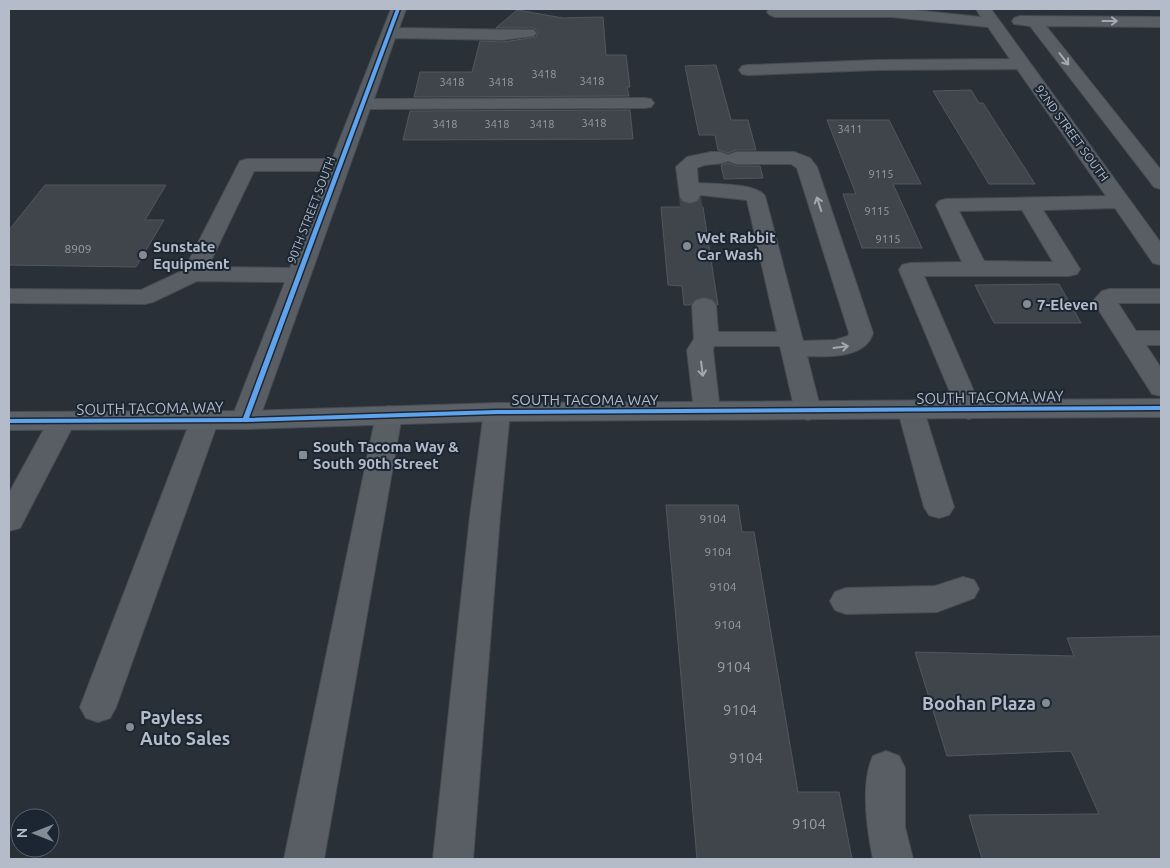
<svg xmlns="http://www.w3.org/2000/svg" width="1170" height="868" font-family="Ubuntu,sans-serif">
<style>
.building{fill:#40454c;stroke:#51575f}
.lines{fill:none;stroke-linecap:round;stroke-linejoin:round}
.minor-tunnel{stroke:#3e454d;stroke-width:22;stroke-dasharray:22 11;stroke-linecap:butt}
.minor-casing{stroke:#474c52;stroke-width:2}
.major-casing{stroke:#474c54;stroke-width:2}
.minor{fill:#595e65;fill-rule:evenodd}
.major{fill:#5b6167;fill-rule:evenodd}
.cycleway-casing{stroke:#1c2632;stroke-width:3}
.cycleway{fill:#60a3ed;fill-rule:evenodd}
.oneway{stroke:#a1a9b4}
.poi-dot{fill:#838b95;stroke:#1c2632;stroke-width:2}
.labels{text-anchor:middle;dominant-baseline:central;stroke-width:4;stroke-linejoin:round;paint-order:stroke}
.far-number-label{font-size:11px;fill:#969ea9}
.far-street-label{font-size:12px;fill:#b3bcc8;stroke:#1c2632}
.number-label{font-size:12px;fill:#969ea9}
.poi-label{font-size:15px;font-weight:bold;fill:#b3bcc8;stroke:#1c2632;text-anchor:start}
.street-label{font-size:15px;fill:#b3bcc8;stroke:#1c2632}
.near-number-label{font-size:15px;fill:#969ea9}
.near-poi-label{font-size:18px;font-weight:bold;fill:#b3bcc8;stroke:#1c2632;text-anchor:end}
</style>
<rect width="100%" height="100%" fill="#293037"/>
<path class="building" d="M 517,10 L 563,18 L 603,17 L 606,55 L 626,55 L 630,87 L 627,87 L 629,96 L 414,97 L 420,72 L 472,72 L 480,41 L 503,42 L 536,37 L 538,32 L 534,28 L 496,28 Z
M 716,65 L 731,120 L 748,120 L 756,150 L 736,150 L 728,153 L 718,150 L 715,135 L 699,135 L 685,66 Z
M 971,90 L 979,103 L 983,103 L 1035,184 L 989,184 L 933,91 Z
M 630,110 L 633,139 L 403,140 L 410,111 Z
M 827,120 L 889,120 L 921,184 L 893,184 L 922,248 L 862,248 L 843,194 L 856,194 Z
M 728,163 L 736,166 L 760,166 L 763,178 L 724,179 L 721,165 Z
M 45,185 L 166,185 L 145,220 L 164,220 L 136,267 L 9,265 L 9,230 Z
M 661,207 L 703,207 L 718,305 L 712,298 L 704,296 L 696,298 L 690,305 L 684,305 L 682,286 L 668,285 Z
M 1059,284 L 1081,323 L 994,323 L 975,285 Z
M 666,505 L 738,505 L 742,532 L 754,532 L 798,792 L 839,792 L 852,859 L 697,859 Z
M 1161,636 L 1161,859 L 982,859 L 969,815 L 1099,814 L 1071,751 L 947,756 L 915,652 L 1074,656 L 1067,638 Z"/>
<g class="lines">
<path class="minor-tunnel" d="M 690,197 L 704,305"/>
<g class="minor-casing">
<path id="minor" d="M 391,9 L 406,9 L 399,28 L 534,30 L 536,33 L 534,36 L 503,40 L 395,38 L 374,99 L 645,98 L 651,99 L 654,103 L 651,107 L 645,108 L 370,109 L 259,420 L 255,426 L 245,429 L 235,426 L 231,420 L 285,282 L 197,281 L 153,302 L 145,304 L 9,303 L 9,289 L 141,290 L 184,270 L 240,161 L 247,159 L 332,159 ZM 254,171 L 328,171 L 290,268 L 208,267 Z
M 770,9 L 905,9 L 981,17 L 976,9 L 991,9 L 1161,243 L 1161,265 L 1153,263 L 1115,208 L 1043,210 L 1080,269 L 1077,274 L 1069,276 L 924,276 L 982,410 L 978,416 L 969,419 L 960,416 L 899,270 L 902,265 L 910,263 L 962,262 L 936,205 L 939,201 L 946,199 L 1106,196 L 1017,69 L 877,70 L 748,75 L 742,74 L 739,70 L 742,66 L 748,65 L 877,60 L 1010,59 L 988,27 L 892,17 L 775,17 L 770,15 L 767,12 ZM 1022,210 L 1053,262 L 984,261 L 959,211 Z
M 1020,16 L 1161,17 L 1161,27 L 1046,26 L 1161,170 L 1161,189 L 1154,187 L 1030,26 L 1014,24 L 1012,21 L 1014,18 Z
M 711,152 L 720,152 L 728,155 L 736,152 L 794,152 L 810,158 L 817,167 L 873,333 C 866,358 829,357 807,356 L 821,411 L 817,417 L 808,420 L 799,417 L 795,411 L 780,346 L 714,346 L 713,350 L 720,411 L 716,417 L 707,420 L 698,417 L 694,411 L 687,350 L 694,339 L 692,305 L 696,300 L 704,298 L 712,300 L 716,305 L 718,332 L 777,332 L 747,200 L 700,195 L 697,201 L 690,203 L 683,201 L 680,197 L 676,167 L 687,157 ZM 728,161 L 736,164 L 791,164 L 797,168 L 849,333 L 848,336 L 835,340 L 803,341 L 765,196 C 756,183 714,184 698,183 L 697,168 C 707,162 718,166 728,161 Z
M 1110,289 L 1161,289 L 1161,303 L 1118,303 L 1136,331 L 1161,331 L 1161,345 L 1146,345 L 1161,368 L 1161,396 L 1152,394 L 1093,301 L 1102,291 Z
M 911,402 L 920,405 L 924,411 L 954,507 L 949,515 L 939,518 L 929,515 L 924,507 L 898,411 L 902,405 Z
M 497,403 L 507,406 L 510,412 L 500,516 L 473,859 L 433,859 L 470,516 L 484,412 L 487,406 Z
M 389,406 L 399,409 L 402,415 L 324,859 L 284,859 L 376,415 L 379,409 Z
M 205,410 L 215,413 L 219,419 L 116,707 L 110,718 L 98,722 L 86,718 L 80,707 L 191,419 L 195,413 Z
M 61,413 L 71,416 L 75,422 L 20,528 L 9,531 L 9,493 L 51,416 Z
M 963,577 L 974,580 L 979,589 L 974,598 L 937,612 L 846,614 L 835,610 L 830,601 L 835,592 L 846,588 L 935,586 Z
M 886,751 L 899,756 L 905,768 L 905,827 L 913,859 L 873,859 C 867,829 860,784 873,756 Z"/>
</g>
<g class="major-casing">
<path id="major" d="M 1161,399 L 1161,417 L 497,421 L 245,429 L 9,430 L 9,412 L 245,411 L 497,403 Z"/>
</g>
<use href="#minor" class="minor"/>
<use href="#major" class="major"/>
<g class="cycleway-casing">
<path id="cycleway" d="M 396,9 L 400,9 L 249,418 L 497,410 L 1161,406 L 1161,410 L 497,414 L 245,422 L 9,423 L 9,419 L 243,418 Z"/>
</g>
<use href="#cycleway" class="cycleway"/>
</g>
<defs><path id="oneway-shaft" d="M-6 0H5M1.5-3L5.5 0L1.5 3" fill="none" stroke-width="1.6" stroke-linecap="round" stroke-linejoin="round" transform="scale(1.25)"/></defs>
<g class="oneway">
<use href="#oneway-shaft" transform="translate(1110 21)"/>
<use href="#oneway-shaft" transform="translate(1064 59) rotate(52)"/>
<use href="#oneway-shaft" transform="translate(819 204) rotate(-108)"/>
<use href="#oneway-shaft" transform="translate(841 347) rotate(-8)"/>
<use href="#oneway-shaft" transform="translate(702 369) rotate(83)"/>
</g>
<g class="poi-dot">
<circle cx="687" cy="246" r="5"/>
<circle cx="143" cy="255" r="5"/>
<circle cx="1027" cy="304" r="5"/>
<rect x="298" y="450" width="10" height="10" rx="2.5"/>
<circle cx="1046" cy="703" r="5"/>
<circle cx="130" cy="727" r="5"/>
</g>
<g class="labels">
<g class="far-number-label">
<text x="544" y="74">3418</text>
<text x="592" y="81">3418</text>
<text x="452" y="82">3418</text>
<text x="501" y="82">3418</text>
<text x="594" y="123">3418</text>
<text x="445" y="124">3418</text>
<text x="497" y="124">3418</text>
<text x="542" y="124">3418</text>
<text x="850" y="129">3411</text>
<text x="881" y="174">9115</text>
<text x="877" y="211">9115</text>
<text x="888" y="239">9115</text>
</g>
<g class="far-street-label">
<text transform="translate(1072 133) rotate(54)">92ND STREET SOUTH</text>
<text transform="translate(311 210) rotate(-69)">90TH STREET SOUTH</text>
</g>
<g class="number-label">
<text x="78" y="248">8909</text>
<text x="713" y="518">9104</text>
<text x="718" y="551">9104</text>
<text x="723" y="586">9104</text>
<text x="728" y="624">9104</text>
</g>
<g class="poi-label">
<text x="697" y="237">Wet Rabbit<tspan x="697" dy="17">Car Wash</tspan></text>
<text x="153" y="246">Sunstate<tspan x="153" dy="17">Equipment</tspan></text>
<text x="1037" y="304">7-Eleven</text>
<text x="313" y="446">South Tacoma Way &amp;<tspan x="313" dy="17">South 90th Street</tspan></text>
</g>
<g class="street-label">
<text transform="translate(990 397) rotate(-1)">SOUTH TACOMA WAY</text>
<text x="585" y="399">SOUTH TACOMA WAY</text>
<text transform="translate(150 408) rotate(-1)">SOUTH TACOMA WAY</text>
</g>
<g class="near-number-label">
<text x="734" y="666">9104</text>
<text x="740" y="709">9104</text>
<text x="746" y="757">9104</text>
<text x="809" y="823">9104</text>
</g>
<g class="near-poi-label">
<text x="1036" y="703">Boohan Plaza</text>
<text x="140" y="717" text-anchor="start">Payless<tspan x="140" dy="21">Auto Sales</tspan></text>
</g>
</g>
<rect width="1170" height="868" fill="none" stroke="#b3bcc8" stroke-width="20"/>
<g transform="translate(35 833) rotate(270)"><circle r="24" fill="#1c2632" stroke="#58626e"/>
<path d="M0-4L9 19L0 12L-9 19Z" fill="#838b95"/>
<text y="-8" font-size="14" font-weight="bold" text-anchor="middle" fill="#b3bcc8">N</text>
</g>
</svg>
